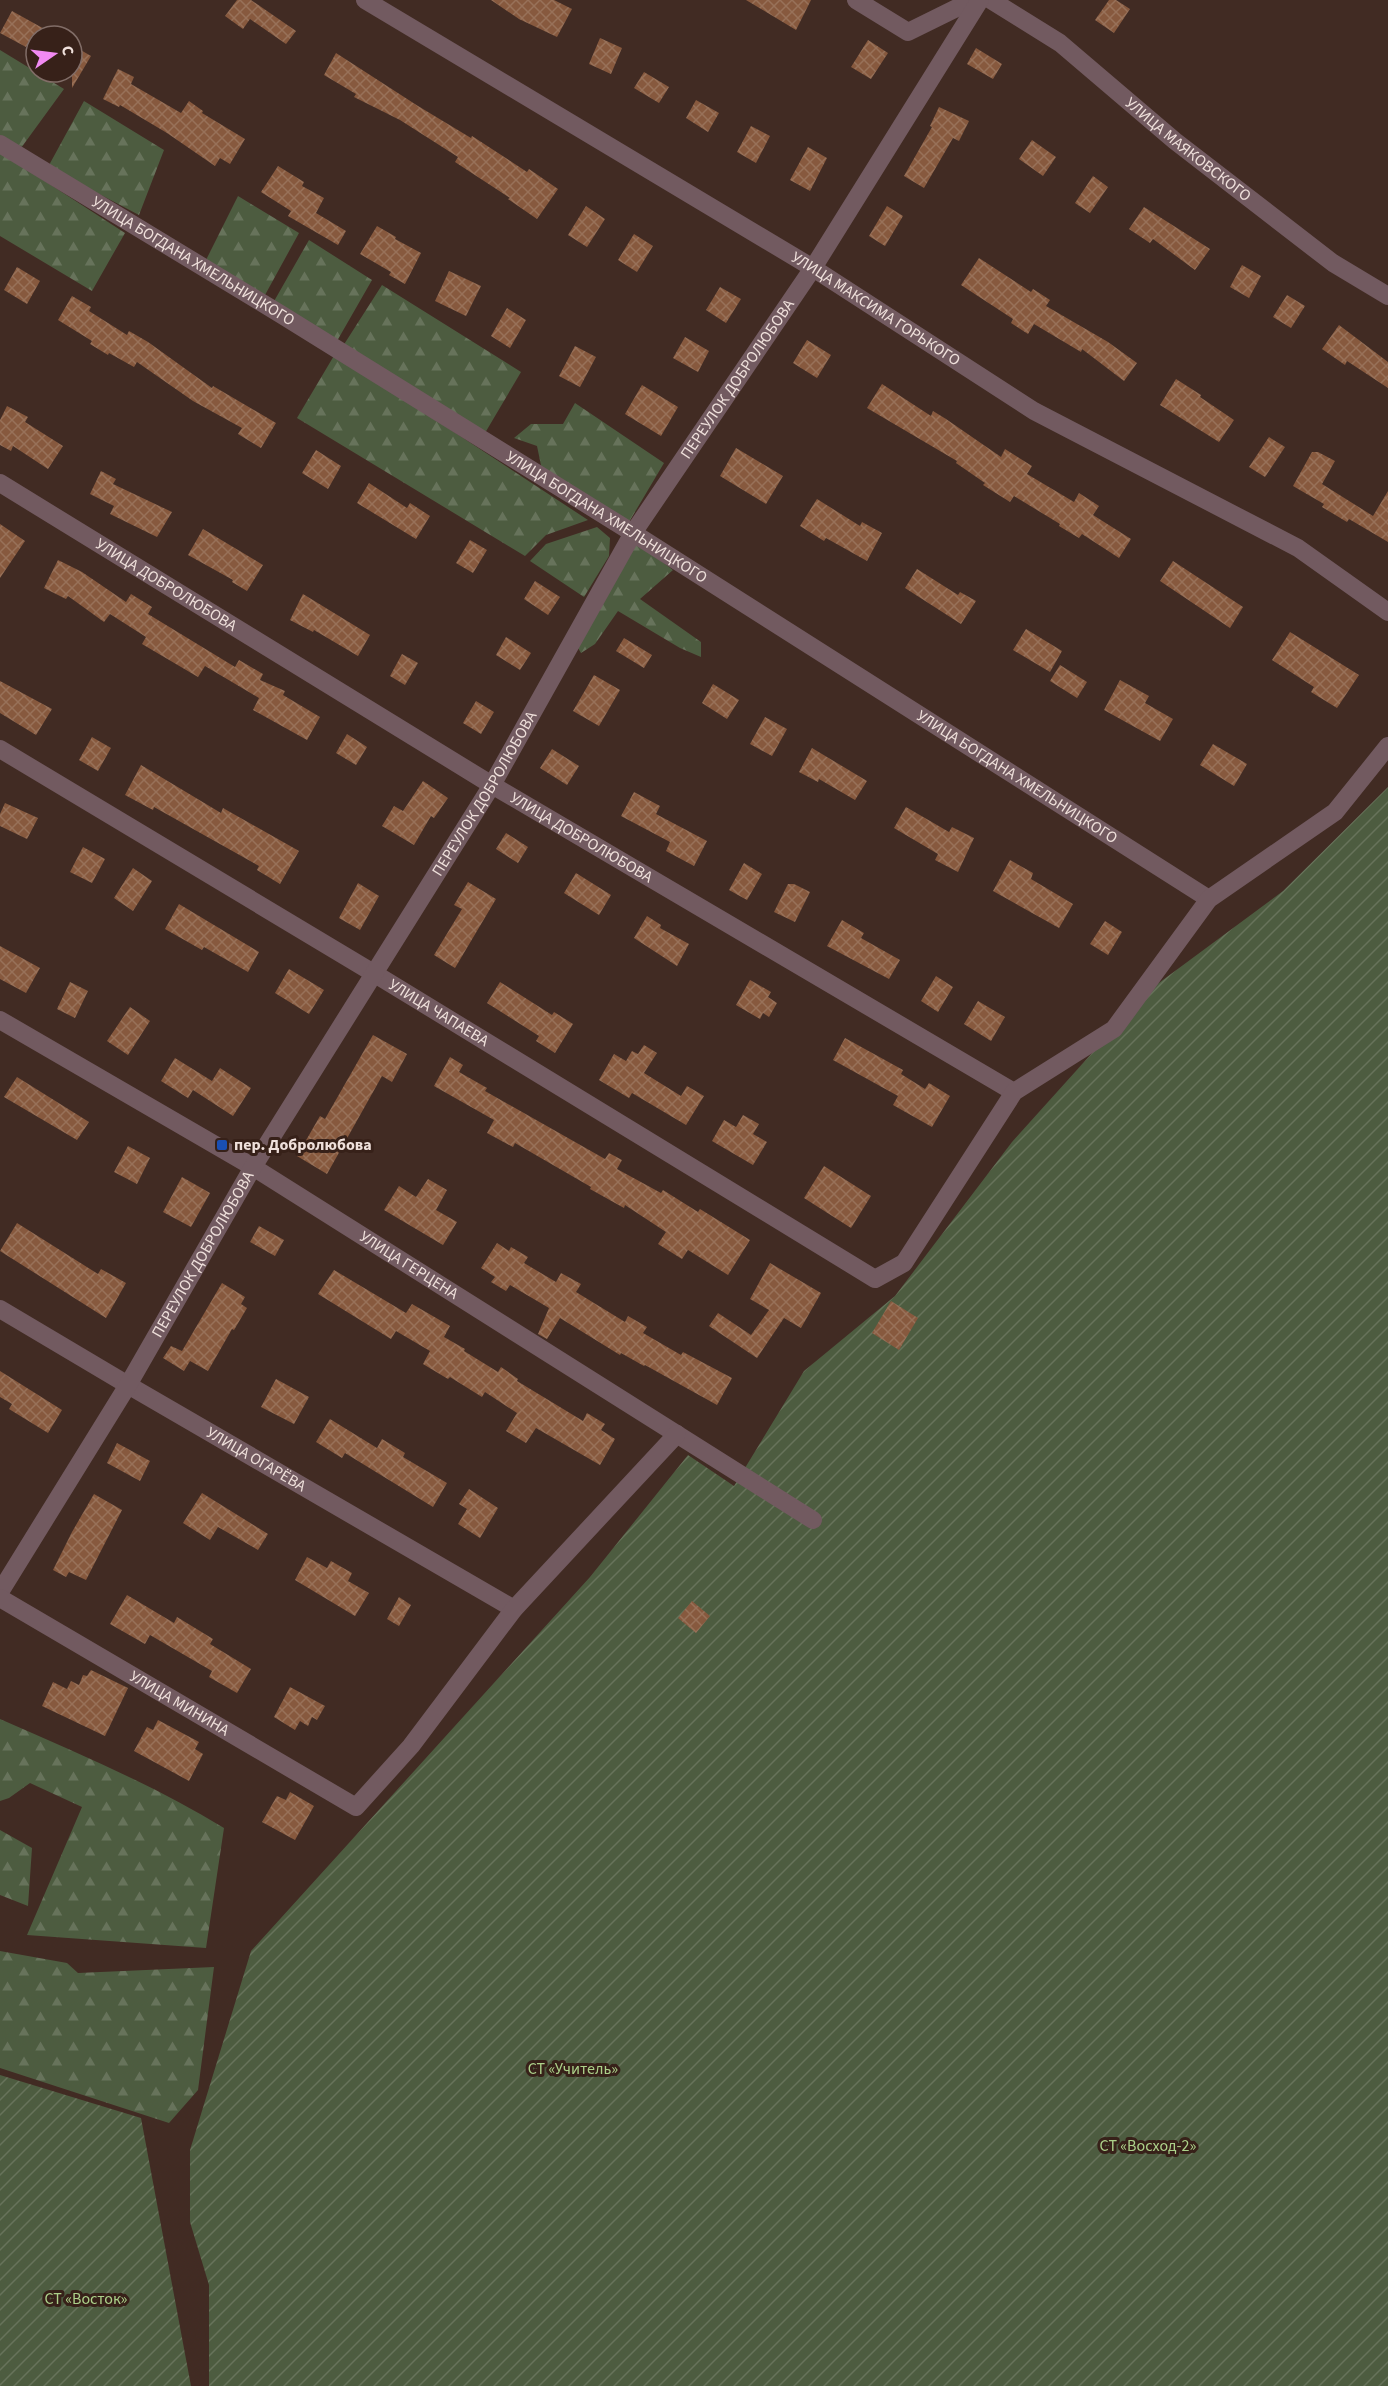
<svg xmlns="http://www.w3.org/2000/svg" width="1388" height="2386" font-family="'Source Sans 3',sans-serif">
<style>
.forest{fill:url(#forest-firs)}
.garden{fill:url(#garden-furrows)}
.building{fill:url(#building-cross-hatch)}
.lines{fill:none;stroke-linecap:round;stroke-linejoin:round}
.minor{stroke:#725a60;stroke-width:18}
.transit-dot{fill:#1a4fb4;stroke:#372119;stroke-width:2}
.labels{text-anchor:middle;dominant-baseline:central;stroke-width:6;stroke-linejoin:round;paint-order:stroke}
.street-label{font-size:16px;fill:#efe0db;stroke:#372119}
.poi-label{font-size:16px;font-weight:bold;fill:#efe0db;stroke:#372119;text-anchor:start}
.park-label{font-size:16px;fill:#acd18a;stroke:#372119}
</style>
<defs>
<pattern id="forest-firs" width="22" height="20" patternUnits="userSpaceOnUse" patternTransform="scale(1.5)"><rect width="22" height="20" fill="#4d5c40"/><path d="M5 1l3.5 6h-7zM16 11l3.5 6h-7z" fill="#67735b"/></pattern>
<pattern id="garden-furrows" width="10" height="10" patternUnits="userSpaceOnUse" patternTransform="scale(1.5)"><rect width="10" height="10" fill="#4d5c40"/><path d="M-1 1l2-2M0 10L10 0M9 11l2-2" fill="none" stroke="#67735b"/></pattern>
<pattern id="building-cross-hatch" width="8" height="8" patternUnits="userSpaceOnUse" patternTransform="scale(1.5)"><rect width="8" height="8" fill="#87593e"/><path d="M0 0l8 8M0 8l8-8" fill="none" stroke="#987159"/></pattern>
</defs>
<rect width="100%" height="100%" fill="#412b23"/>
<path class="forest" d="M 0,50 L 64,89 L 21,148 L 0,135 Z
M 84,101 L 164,150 L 139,215 L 48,167 Z
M 0,152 L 125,233 L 92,291 L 0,236 Z
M 238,196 L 299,233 L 265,295 L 205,262 Z
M 309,240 L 372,280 L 337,341 L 273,303 Z
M 382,285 L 521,372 L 485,433 L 343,346 Z
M 335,354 L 588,520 L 546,535 L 525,556 L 297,418 Z
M 575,403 L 664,463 L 629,522 L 542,470 L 537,446 L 514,438 L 531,424 L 563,424 Z
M 597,527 L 610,538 L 609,556 L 584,597 L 530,561 L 546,544 Z
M 635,541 L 673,570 L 640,599 L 701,642 L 701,657 L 680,648 L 618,611 L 595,644 L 581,653 L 575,643 Z
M 0,1719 C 77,1753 152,1784 224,1828 L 206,1948 L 27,1935 L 82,1807 L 30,1783 L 9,1798 L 0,1801 Z
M 0,1830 L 32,1848 L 28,1906 L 0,1895 Z
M 0,1951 L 67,1963 L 78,1973 L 214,1967 L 198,2090 L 169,2123 L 0,2068 Z"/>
<path class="garden" d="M 1388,787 L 1388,2386 L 209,2386 L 209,2285 L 190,2222 L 190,2150 L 251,1951 L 590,1577 L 688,1455 L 734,1486 L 804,1371 L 895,1296 L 1012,1142 L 1148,991 L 1283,891 Z
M 0,2075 L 141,2118 L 191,2386 L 0,2386 Z"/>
<path class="building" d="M 237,0 L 251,0 L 296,31 L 286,44 L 250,19 L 243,29 L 225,16 Z
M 491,0 L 554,0 L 572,9 L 557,37 L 519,19 Z
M 746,0 L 811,0 L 796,30 Z
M 1109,0 L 1116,0 L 1130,9 L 1114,33 L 1095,20 Z
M 12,11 L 57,36 L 32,36 L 26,47 L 0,33 Z
M 600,38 L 622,48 L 611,74 L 589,64 Z
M 868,40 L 888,53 L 871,79 L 851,67 Z
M 72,45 L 91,56 L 72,88 Z
M 976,48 L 1002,64 L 993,79 L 967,64 Z
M 336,53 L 418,106 L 471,138 L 472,136 L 527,172 L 529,169 L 558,189 L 537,219 L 508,199 L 510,198 L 455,162 L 458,157 L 400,120 L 354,97 L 356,94 L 324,75 Z
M 118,69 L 134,77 L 131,84 L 181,113 L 189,101 L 203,111 L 202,113 L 245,139 L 230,164 L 220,158 L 215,166 L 167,133 L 120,105 L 119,107 L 103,99 Z
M 644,72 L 669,87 L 659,103 L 634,88 Z
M 696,100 L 719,113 L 708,132 L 686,118 Z
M 939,107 L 969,121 L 959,141 L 953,138 L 924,188 L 904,176 L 932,127 L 930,126 Z
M 751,126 L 770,136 L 756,163 L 737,152 Z
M 1032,140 L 1056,157 L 1043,176 L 1019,159 Z
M 808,147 L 827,158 L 810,191 L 790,180 Z
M 278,166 L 304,182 L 302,186 L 324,198 L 316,213 L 346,231 L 338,245 L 288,216 L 291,211 L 261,192 Z
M 1093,176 L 1108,187 L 1090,213 L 1075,203 Z
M 586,206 L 605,219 L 587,247 L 568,235 Z
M 887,206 L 903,216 L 885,246 L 869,236 Z
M 1144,207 L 1210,249 L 1195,270 L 1153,239 L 1150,243 L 1129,229 Z
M 377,226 L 396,237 L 395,239 L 421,253 L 405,284 L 389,275 L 391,272 L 360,254 Z
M 634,234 L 653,246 L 637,272 L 618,260 Z
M 979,258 L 1031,292 L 1033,289 L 1050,300 L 1046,306 L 1108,342 L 1137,363 L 1124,381 L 1082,349 L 1081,352 L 1034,324 L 1028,334 L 1011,323 L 1013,319 L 961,285 Z
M 1242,265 L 1261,276 L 1249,298 L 1230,287 Z
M 17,267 L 40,281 L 27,304 L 4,290 Z
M 449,271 L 481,286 L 466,316 L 435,301 Z
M 720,287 L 741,299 L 726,323 L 706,310 Z
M 1287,295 L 1305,306 L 1291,328 L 1273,317 Z
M 72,296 L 91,307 L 89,311 L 127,335 L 129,331 L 148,342 L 212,388 L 213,386 L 276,423 L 261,448 L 238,434 L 242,428 L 193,401 L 137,362 L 134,367 L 109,353 L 108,355 L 90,344 L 92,341 L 58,320 Z
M 507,308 L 526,320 L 510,348 L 491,336 Z
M 1339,325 L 1388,362 L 1388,388 L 1347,361 L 1345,365 L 1322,349 Z
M 685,337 L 709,351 L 698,372 L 673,358 Z
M 807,340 L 831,355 L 817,378 L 793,363 Z
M 575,346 L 596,357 L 580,387 L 559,376 Z
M 1176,379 L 1201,395 L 1200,397 L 1234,420 L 1219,442 L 1160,405 Z
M 882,384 L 931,416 L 933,411 L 946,419 L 1001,457 L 1005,449 L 1032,466 L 1027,474 L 1074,502 L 1079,493 L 1099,506 L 1093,515 L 1131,539 L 1119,558 L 1082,534 L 1079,538 L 1059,526 L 1060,524 L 1014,496 L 1010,502 L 983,485 L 985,483 L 956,463 L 957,461 L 867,408 Z
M 642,385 L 678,407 L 661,436 L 625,414 Z
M 7,406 L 28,417 L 25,422 L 63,446 L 48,469 L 13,446 L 11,451 L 0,445 L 0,420 Z
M 1269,437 L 1285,447 L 1265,477 L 1249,467 Z
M 736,448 L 783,476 L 766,504 L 720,476 Z
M 316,450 L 341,466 L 328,489 L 302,473 Z
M 1312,452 L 1318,452 L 1335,461 L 1322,484 L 1373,516 L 1388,491 L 1388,542 L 1349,519 L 1347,522 L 1322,507 L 1324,504 L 1293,486 Z
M 101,471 L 116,479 L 113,484 L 172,512 L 157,537 L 110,514 L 114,506 L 90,494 Z
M 369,483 L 407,508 L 410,503 L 430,516 L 416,539 L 357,503 Z
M 817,499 L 860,526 L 862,522 L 882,533 L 867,561 L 826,538 L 824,541 L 800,526 Z
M 0,524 L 25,541 L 0,578 Z
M 203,529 L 263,565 L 247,591 L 232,582 L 233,580 L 188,555 Z
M 470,540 L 487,550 L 473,573 L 456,563 Z
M 58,560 L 82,572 L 126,602 L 131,594 L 152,607 L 148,614 L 235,667 L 239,660 L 263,674 L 260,680 L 285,691 L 283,695 L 320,717 L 307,740 L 253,710 L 259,698 L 205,666 L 198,677 L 142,644 L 146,637 L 110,614 L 104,622 L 68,596 L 66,599 L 44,588 Z
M 1173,561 L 1243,607 L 1230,628 L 1160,581 Z
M 917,569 L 958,595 L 960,592 L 976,601 L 961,624 L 905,588 Z
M 535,581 L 560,597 L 548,615 L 524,599 Z
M 303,594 L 370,635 L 358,656 L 314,630 L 313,632 L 290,620 Z
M 1026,629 L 1062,651 L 1050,672 L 1013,650 Z
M 1290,632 L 1359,675 L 1337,708 L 1311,692 L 1314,687 L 1272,660 Z
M 506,637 L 531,653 L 520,670 L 496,655 Z
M 624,638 L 652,655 L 644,668 L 616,651 Z
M 402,654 L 418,663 L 405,685 L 390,676 Z
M 1060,665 L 1087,682 L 1077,698 L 1050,681 Z
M 594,675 L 620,690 L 599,726 L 573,711 Z
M 1120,680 L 1149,696 L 1145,703 L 1173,719 L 1160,741 L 1104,710 Z
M 0,681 L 52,709 L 36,735 L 0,713 Z
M 713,684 L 739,700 L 727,719 L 702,703 Z
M 476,701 L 494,712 L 481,734 L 463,723 Z
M 765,717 L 787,729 L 772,756 L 750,744 Z
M 347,734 L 367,747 L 356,765 L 336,753 Z
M 92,737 L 111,748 L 98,771 L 79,760 Z
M 1213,744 L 1247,764 L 1234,786 L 1200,765 Z
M 812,748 L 867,781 L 855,800 L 819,779 L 818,782 L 799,772 Z
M 552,749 L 579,766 L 567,785 L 540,768 Z
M 141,765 L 221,813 L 223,808 L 299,851 L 280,884 L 257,870 L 259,866 L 154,807 L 153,810 L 125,795 Z
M 423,781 L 448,798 L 434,818 L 431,816 L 414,845 L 382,826 L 394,806 L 403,811 Z
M 634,792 L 660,806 L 656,814 L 707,841 L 694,866 L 666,851 L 670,842 L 621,816 Z
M 5,803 L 38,818 L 27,839 L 0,826 L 0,814 Z
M 906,807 L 949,832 L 952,827 L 974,838 L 958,872 L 935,860 L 938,854 L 894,828 Z
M 506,833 L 528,847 L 518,863 L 496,849 Z
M 83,847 L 105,859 L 92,883 L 70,872 Z
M 1010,860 L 1033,873 L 1031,879 L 1073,904 L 1059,928 L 993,891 Z
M 744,863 L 762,874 L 747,900 L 729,890 Z
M 133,868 L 152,881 L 133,911 L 114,898 Z
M 576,873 L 611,895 L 599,915 L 564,893 Z
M 468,882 L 496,899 L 455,968 L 434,955 L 462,909 L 454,905 Z
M 358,883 L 379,896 L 360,930 L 339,918 Z
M 788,884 L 794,884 L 810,892 L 795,922 L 774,912 Z
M 179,904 L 259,952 L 248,972 L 204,947 L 202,950 L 165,929 Z
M 647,916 L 661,925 L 660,928 L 689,944 L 677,966 L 634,938 Z
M 842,920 L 864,933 L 861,938 L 900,960 L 889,979 L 827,946 Z
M 1105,921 L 1122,932 L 1108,955 L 1090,944 Z
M 0,946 L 40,968 L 26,993 L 0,979 Z
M 289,969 L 324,990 L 309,1014 L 275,993 Z
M 936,976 L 953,987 L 938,1012 L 921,1001 Z
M 750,980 L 771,992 L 768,997 L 777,1003 L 769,1017 L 763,1013 L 760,1019 L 736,1005 Z
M 70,982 L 88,991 L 75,1018 L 57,1009 Z
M 500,982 L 552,1015 L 554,1012 L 573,1024 L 555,1053 L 536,1041 L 539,1036 L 487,1003 Z
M 978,1001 L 1005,1017 L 991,1041 L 964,1024 Z
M 130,1007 L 150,1021 L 128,1055 L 107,1041 Z
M 373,1035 L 407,1054 L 392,1082 L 382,1076 L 327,1174 L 297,1156 L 320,1116 L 325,1119 Z
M 845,1038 L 903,1070 L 901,1074 L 925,1089 L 929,1083 L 950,1096 L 932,1127 L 893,1105 L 898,1096 L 833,1060 Z
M 644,1045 L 657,1053 L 644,1073 L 681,1096 L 687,1086 L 704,1096 L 686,1125 L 632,1093 L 629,1098 L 599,1080 L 614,1054 L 626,1061 L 632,1051 L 638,1054 Z
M 450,1057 L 463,1065 L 459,1072 L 487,1088 L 485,1091 L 605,1159 L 609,1153 L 622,1160 L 617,1169 L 661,1193 L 663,1190 L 698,1212 L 700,1209 L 750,1240 L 728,1275 L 688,1250 L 682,1259 L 658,1244 L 666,1232 L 625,1205 L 624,1208 L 590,1189 L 591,1187 L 515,1143 L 513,1147 L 487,1133 L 494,1120 L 434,1086 Z
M 175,1058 L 212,1081 L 220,1068 L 251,1088 L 233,1116 L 193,1090 L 188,1098 L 161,1081 Z
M 17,1077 L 89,1122 L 77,1140 L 4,1097 Z
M 743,1115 L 759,1124 L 753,1134 L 767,1142 L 753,1165 L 712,1141 L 724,1120 L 736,1127 Z
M 128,1146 L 150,1158 L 137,1184 L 114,1172 Z
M 824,1166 L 871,1196 L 851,1228 L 804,1198 Z
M 182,1177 L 210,1193 L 191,1227 L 163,1212 Z
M 428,1179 L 447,1190 L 436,1210 L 457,1222 L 443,1245 L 384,1210 L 399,1186 L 416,1197 Z
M 17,1223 L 98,1274 L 101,1269 L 126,1283 L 106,1318 L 0,1251 Z
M 259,1226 L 284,1240 L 275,1256 L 250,1242 Z
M 497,1243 L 509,1251 L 511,1247 L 528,1257 L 524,1263 L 556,1282 L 561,1273 L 581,1284 L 576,1292 L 625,1322 L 628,1316 L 647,1327 L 643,1333 L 681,1355 L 683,1352 L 732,1378 L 717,1405 L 645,1365 L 644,1366 L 621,1353 L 620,1355 L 560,1318 L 547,1339 L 538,1334 L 549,1308 L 510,1285 L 506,1291 L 491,1282 L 495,1277 L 481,1268 Z
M 770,1263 L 821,1293 L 801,1328 L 784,1318 L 757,1358 L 709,1326 L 718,1313 L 751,1335 L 769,1310 L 750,1299 Z
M 334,1270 L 406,1313 L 412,1304 L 450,1326 L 444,1337 L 465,1349 L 464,1351 L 498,1372 L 501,1367 L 518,1379 L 517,1381 L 583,1421 L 587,1413 L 605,1424 L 601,1430 L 615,1439 L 600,1465 L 536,1428 L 526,1443 L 506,1431 L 517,1413 L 485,1392 L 482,1397 L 450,1377 L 448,1379 L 423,1364 L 430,1351 L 396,1331 L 391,1339 L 318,1294 Z
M 222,1283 L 245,1297 L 241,1304 L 247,1308 L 234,1330 L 232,1329 L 208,1371 L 190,1361 L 184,1371 L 163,1358 L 171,1346 L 182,1351 Z
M 891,1301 L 918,1318 L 899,1350 L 872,1333 Z
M 0,1371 L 62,1410 L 48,1433 L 9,1409 L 12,1404 L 0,1397 Z
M 276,1379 L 309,1397 L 294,1424 L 261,1407 Z
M 330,1419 L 377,1448 L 382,1439 L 405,1453 L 403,1457 L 447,1483 L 433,1507 L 345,1453 L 342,1458 L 316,1442 Z
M 117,1443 L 150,1461 L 140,1481 L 107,1463 Z
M 469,1489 L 498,1508 L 480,1538 L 458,1524 L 467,1509 L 459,1504 Z
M 202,1493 L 268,1534 L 258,1550 L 218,1527 L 210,1540 L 183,1523 Z
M 94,1494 L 122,1510 L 86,1580 L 69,1572 L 66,1577 L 53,1570 L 72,1532 Z
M 307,1557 L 327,1568 L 331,1561 L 352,1573 L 348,1581 L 369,1593 L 355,1616 L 295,1580 Z
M 127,1595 L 174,1623 L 177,1617 L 213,1639 L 210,1644 L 251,1669 L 237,1693 L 209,1677 L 212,1671 L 150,1635 L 145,1644 L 110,1624 Z
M 399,1597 L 411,1605 L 399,1626 L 387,1619 Z
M 692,1601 L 710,1616 L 696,1633 L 678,1618 Z
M 91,1670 L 128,1688 L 105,1736 L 42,1706 L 53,1682 L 67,1689 L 71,1681 L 79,1685 L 83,1675 L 87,1676 Z
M 290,1687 L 325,1706 L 317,1720 L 312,1717 L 308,1726 L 300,1721 L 295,1730 L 274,1717 Z
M 158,1720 L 199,1742 L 195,1749 L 203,1754 L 189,1781 L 134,1751 L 147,1727 L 153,1730 Z
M 290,1792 L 314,1806 L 295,1840 L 262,1822 L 277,1796 L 286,1800 Z"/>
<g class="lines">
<g class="minor">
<path id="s1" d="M 365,0 L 813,268 L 1034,411 L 1298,548 L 1388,612"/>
<path d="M 856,0 L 908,32 L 973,0"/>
<path id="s2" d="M 991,0 L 1060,43 L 1175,141 L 1333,263 L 1388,296"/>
<path id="s3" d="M 0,144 L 282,315 L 633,533 L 1209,899"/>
<path id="s4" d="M 0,483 L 492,785 L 1014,1092"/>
<path id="s5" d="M 0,749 L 375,974 L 875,1279 L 904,1263 L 1014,1092 L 1114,1029 L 1209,899 L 1335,812 L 1388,746"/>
<path id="s6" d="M 0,1020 L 253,1167 L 813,1520"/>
<path id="s7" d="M 0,1309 L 128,1385 L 514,1609"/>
<path id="s8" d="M 0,1592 L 128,1385 L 253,1167 L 492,785 L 633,533 L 813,268 L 980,0"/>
<path id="s9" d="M 0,1598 L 356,1807 L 411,1746 L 514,1609 L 677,1434"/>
</g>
</g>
<rect class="transit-dot" x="216" y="1139" width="12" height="12" rx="3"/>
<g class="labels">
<g class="street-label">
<text stroke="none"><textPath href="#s2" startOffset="248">УЛИЦА МАЯКОВСКОГО</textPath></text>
<text stroke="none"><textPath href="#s3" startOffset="226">УЛИЦА БОГДАНА ХМЕЛЬНИЦКОГО</textPath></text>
<text stroke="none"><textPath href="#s1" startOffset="597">УЛИЦА МАКСИМА ГОРЬКОГО</textPath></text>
<text stroke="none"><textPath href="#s8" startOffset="1420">ПЕРЕУЛОК ДОБРОЛЮБОВА</textPath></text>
<text stroke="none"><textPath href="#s3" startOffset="712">УЛИЦА БОГДАНА ХМЕЛЬНИЦКОГО</textPath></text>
<text stroke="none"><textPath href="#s4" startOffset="195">УЛИЦА ДОБРОЛЮБОВА</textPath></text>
<text stroke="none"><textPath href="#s3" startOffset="1198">УЛИЦА БОГДАНА ХМЕЛЬНИЦКОГО</textPath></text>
<text stroke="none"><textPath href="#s8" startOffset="934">ПЕРЕУЛОК ДОБРОЛЮБОВА</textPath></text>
<text stroke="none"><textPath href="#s4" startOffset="681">УЛИЦА ДОБРОЛЮБОВА</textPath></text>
<text stroke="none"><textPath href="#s5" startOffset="512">УЛИЦА ЧАПАЕВА</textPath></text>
<text stroke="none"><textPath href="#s8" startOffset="394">ПЕРЕУЛОК ДОБРОЛЮБОВА</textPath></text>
<text stroke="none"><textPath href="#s6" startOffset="477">УЛИЦА ГЕРЦЕНА</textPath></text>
<text stroke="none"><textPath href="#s7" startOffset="297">УЛИЦА ОГАРЁВА</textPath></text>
<text stroke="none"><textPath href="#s9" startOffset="208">УЛИЦА МИНИНА</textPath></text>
</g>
<g class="poi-label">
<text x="234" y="1145">пер. Добролюбова</text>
</g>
<g class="park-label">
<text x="573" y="2069">СТ «Учитель»</text>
<text x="1148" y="2146">СТ «Восход-2»</text>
<text x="86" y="2299">СТ «Восток»</text>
</g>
</g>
<g transform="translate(54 54) rotate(76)"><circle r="28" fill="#372119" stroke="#816d67" stroke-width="1.5"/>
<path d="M0-4.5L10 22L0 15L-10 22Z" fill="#f28af2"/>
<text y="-9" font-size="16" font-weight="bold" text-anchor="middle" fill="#efe0db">С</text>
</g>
</svg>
